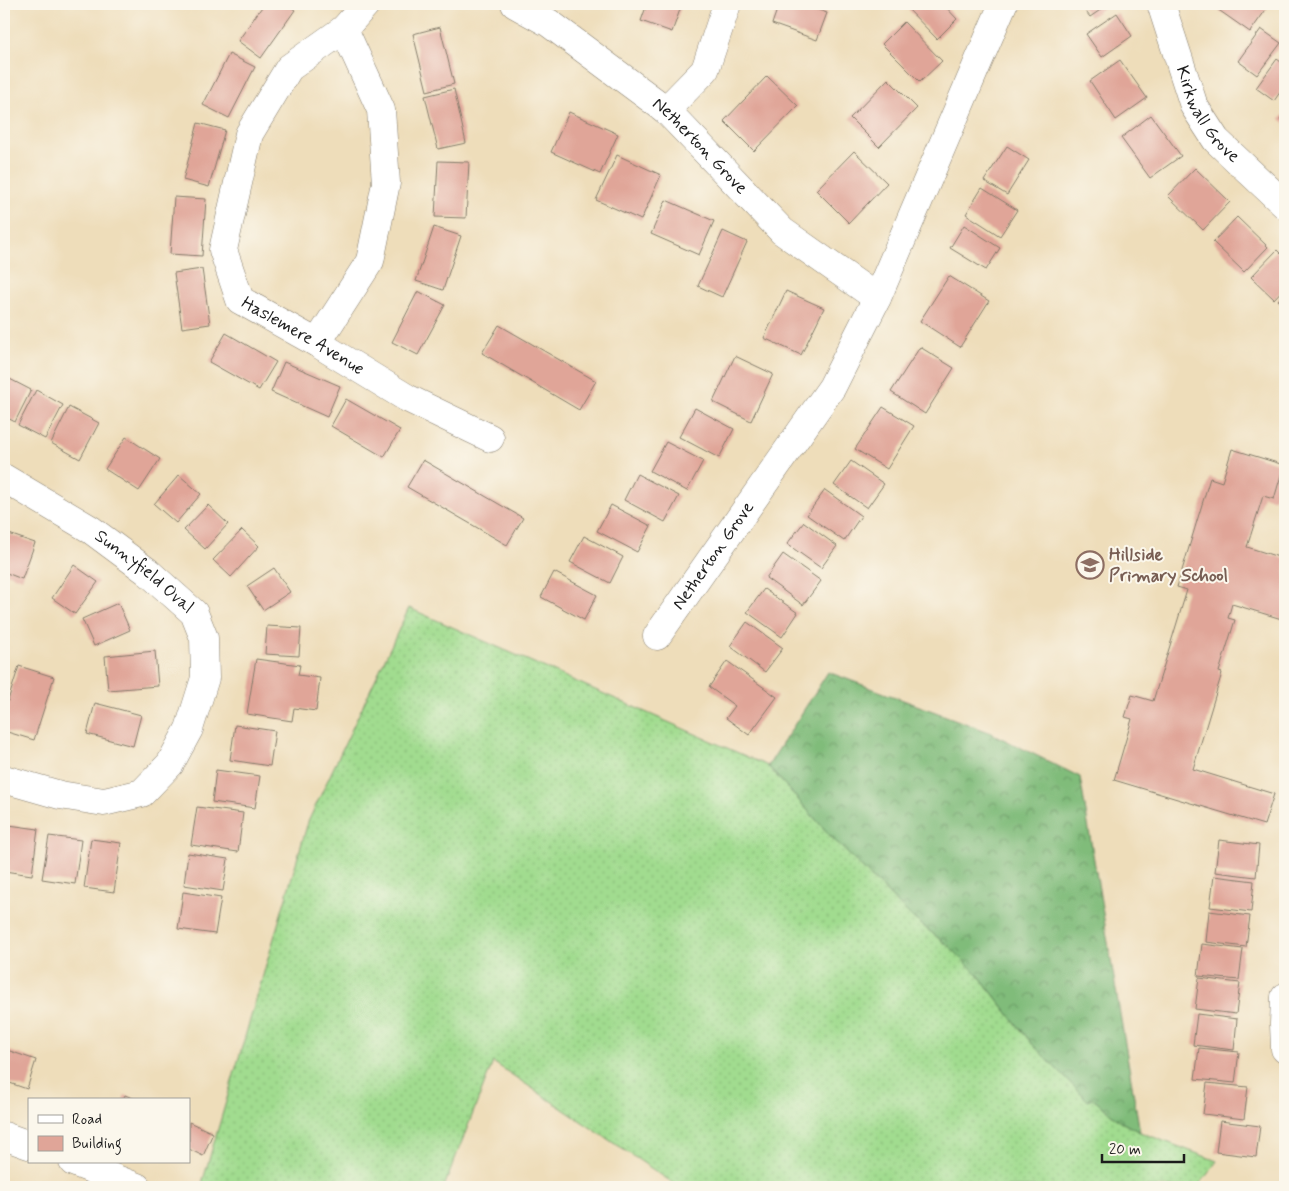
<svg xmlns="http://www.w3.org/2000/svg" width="1289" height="1191" font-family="Mynerve,sans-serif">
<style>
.grass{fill:url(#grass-dots);stroke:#5e7c56}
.forest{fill:url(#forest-crowns);stroke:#4e6c4b}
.building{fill:#e0a598}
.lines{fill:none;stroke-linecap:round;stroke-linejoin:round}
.minor-casing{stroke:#857c6b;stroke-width:29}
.minor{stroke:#fff;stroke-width:28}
.labels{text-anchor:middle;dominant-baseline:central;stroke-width:4;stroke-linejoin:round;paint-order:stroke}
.street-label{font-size:18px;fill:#1c1c1c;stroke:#fbf7ec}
.education-label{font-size:18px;font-weight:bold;fill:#785e54;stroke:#fbf7ec;text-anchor:start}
</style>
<defs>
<pattern id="grass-dots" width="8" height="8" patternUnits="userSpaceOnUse" patternTransform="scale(1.25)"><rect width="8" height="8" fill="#a1dc8f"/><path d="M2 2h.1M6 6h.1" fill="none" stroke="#8abc7b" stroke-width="1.8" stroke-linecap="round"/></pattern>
<pattern id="forest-crowns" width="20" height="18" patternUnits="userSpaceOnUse" patternTransform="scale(1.25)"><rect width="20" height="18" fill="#80bc7a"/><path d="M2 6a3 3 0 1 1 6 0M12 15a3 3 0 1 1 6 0" fill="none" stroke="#689863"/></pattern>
</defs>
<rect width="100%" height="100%" fill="#fbf7ec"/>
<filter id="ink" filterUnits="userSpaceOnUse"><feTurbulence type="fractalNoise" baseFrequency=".02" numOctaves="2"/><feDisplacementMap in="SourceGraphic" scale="10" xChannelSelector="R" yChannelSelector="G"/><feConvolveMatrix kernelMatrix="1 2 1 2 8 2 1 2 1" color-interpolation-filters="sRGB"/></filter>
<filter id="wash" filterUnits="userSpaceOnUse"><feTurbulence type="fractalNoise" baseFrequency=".0096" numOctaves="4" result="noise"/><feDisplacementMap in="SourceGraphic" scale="20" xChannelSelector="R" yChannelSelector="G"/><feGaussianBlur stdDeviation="1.12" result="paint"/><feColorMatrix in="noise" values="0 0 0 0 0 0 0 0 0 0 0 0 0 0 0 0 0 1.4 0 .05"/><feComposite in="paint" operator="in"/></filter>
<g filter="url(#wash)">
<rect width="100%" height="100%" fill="#eeddba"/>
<path class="grass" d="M 409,608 L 768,766 L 835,841 L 913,918 L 950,947 L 979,976 L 1033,1045 L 1089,1101 L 1092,1098 L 1121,1122 L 1140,1132 L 1217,1161 L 1198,1187 L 679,1187 L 493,1062 L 444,1187 L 201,1187 L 308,822 Z"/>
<path class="forest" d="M 828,672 L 989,732 L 1080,777 L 1140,1132 L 1121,1122 L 1092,1098 L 1088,1101 L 1033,1045 L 979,976 L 950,947 L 913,918 L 835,841 L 768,766 Z"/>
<g id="blocks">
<path class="building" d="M 264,4 L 286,4 L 295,10 L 261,58 L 238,41 Z
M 647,4 L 682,4 L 672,32 L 641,21 Z
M 779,4 L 802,4 L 827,13 L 817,40 L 772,24 Z
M 905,4 L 943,4 L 957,19 L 937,39 L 904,5 Z
M 1080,4 L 1109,4 L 1090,17 Z
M 1210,4 L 1270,4 L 1250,32 Z
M 1117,13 L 1132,36 L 1102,57 L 1086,34 Z
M 904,22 L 942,61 L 920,82 L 882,44 Z
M 440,27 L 454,84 L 427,91 L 413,34 Z
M 1261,29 L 1281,43 L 1257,75 L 1238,61 Z
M 229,54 L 255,67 L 229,118 L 203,105 Z
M 1277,59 L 1285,65 L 1285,85 L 1274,101 L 1256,88 Z
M 1120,60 L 1147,98 L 1116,120 L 1090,81 Z
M 767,76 L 798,106 L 754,151 L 724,121 Z
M 888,79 L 917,108 L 879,147 L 850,118 Z
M 454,89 L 466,143 L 438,149 L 425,96 Z
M 569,112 L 618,134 L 600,174 L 551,152 Z
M 1285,113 L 1285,123 L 1280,119 Z
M 1151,115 L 1181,156 L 1150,178 L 1121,138 Z
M 198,123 L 225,130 L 209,187 L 183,180 Z
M 1007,146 L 1029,160 L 1007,195 L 984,181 Z
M 854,151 L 887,183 L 849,223 L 816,190 Z
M 617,155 L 661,175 L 641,220 L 596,200 Z
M 438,161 L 469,162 L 466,218 L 435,217 Z
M 1195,168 L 1230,202 L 1203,230 L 1168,196 Z
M 982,188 L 1017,210 L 1000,236 L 966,214 Z
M 174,197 L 206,199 L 202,256 L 170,254 Z
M 666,200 L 714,221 L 699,255 L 651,234 Z
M 1237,217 L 1268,247 L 1244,272 L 1213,242 Z
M 964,225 L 1000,248 L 986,270 L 950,248 Z
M 434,227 L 461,236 L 443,290 L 416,281 Z
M 723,231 L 747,242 L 722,297 L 698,286 Z
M 1277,250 L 1285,258 L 1285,287 L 1274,299 L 1251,277 Z
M 202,269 L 210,324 L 182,328 L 174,273 Z
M 949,276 L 989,301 L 960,347 L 920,321 Z
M 418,291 L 445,305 L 418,355 L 392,342 Z
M 786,291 L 824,308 L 801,355 L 764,338 Z
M 1285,293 L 1285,307 L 1278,300 Z
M 499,325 L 596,381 L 579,410 L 482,353 Z
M 226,333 L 276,362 L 259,390 L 209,362 Z
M 920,347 L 954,368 L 925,414 L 891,392 Z
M 735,356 L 773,374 L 751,421 L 713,402 Z
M 284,362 L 340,386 L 327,417 L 271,392 Z
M 4,376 L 31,390 L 15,422 L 4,416 Z
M 36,390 L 63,405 L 45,439 L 18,425 Z
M 346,399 L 400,430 L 384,457 L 331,426 Z
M 69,407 L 99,423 L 80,459 L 51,443 Z
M 883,407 L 914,426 L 887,469 L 855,449 Z
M 695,408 L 734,429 L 719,458 L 679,437 Z
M 126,437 L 160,459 L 139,491 L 105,469 Z
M 666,442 L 703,461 L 687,491 L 650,471 Z
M 1232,449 L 1284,465 L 1274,499 L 1263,496 L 1247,547 L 1285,559 L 1285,620 L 1232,604 L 1228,618 L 1235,620 L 1219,672 L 1222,673 L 1193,769 L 1274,794 L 1264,825 L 1114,780 L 1132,719 L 1125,717 L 1132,695 L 1153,701 L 1187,590 L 1177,587 L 1210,478 L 1222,482 Z
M 423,460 L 523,518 L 507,545 L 407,487 Z
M 851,461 L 884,484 L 867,508 L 834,485 Z
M 637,474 L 679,496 L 665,522 L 624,500 Z
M 179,475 L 201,494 L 176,523 L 154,504 Z
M 825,490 L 861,516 L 844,541 L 807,515 Z
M 208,505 L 228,524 L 205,549 L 184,530 Z
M 611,505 L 651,526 L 637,552 L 597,531 Z
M 804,522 L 837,546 L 821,568 L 787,544 Z
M 242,530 L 259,546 L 231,577 L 213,560 Z
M 9,534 L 35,543 L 22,579 L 4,572 L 4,549 Z
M 584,536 L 623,557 L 610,583 L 570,562 Z
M 783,554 L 821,581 L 803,605 L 766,578 Z
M 74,565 L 98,582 L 75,614 L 52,598 Z
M 274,568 L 290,592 L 263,610 L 247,586 Z
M 554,572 L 597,595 L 584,620 L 541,597 Z
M 764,589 L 798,613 L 782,637 L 747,612 Z
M 118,603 L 130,630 L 94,646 L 82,619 Z
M 747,622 L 783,648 L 765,672 L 730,646 Z
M 267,626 L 301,628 L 299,656 L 265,654 Z
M 155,651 L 158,686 L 108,690 L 105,656 Z
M 256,659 L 300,665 L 298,675 L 320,678 L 316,711 L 294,708 L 292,721 L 247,714 Z
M 727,661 L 777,697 L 749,735 L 726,718 L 735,706 L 709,687 Z
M 19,666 L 54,677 L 34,740 L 4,731 L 4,713 Z
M 95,703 L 141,715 L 133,746 L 87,734 Z
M 235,725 L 275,731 L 270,766 L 230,760 Z
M 216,770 L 260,776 L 255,808 L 212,802 Z
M 197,807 L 243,813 L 238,852 L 191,845 Z
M 9,825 L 38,829 L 32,875 L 4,871 L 4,858 Z
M 49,836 L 81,840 L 75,884 L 42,879 Z
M 91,839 L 121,843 L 114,892 L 84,888 Z
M 1219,840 L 1259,845 L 1256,877 L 1215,872 Z
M 188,853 L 228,859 L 223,891 L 184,885 Z
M 1214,876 L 1254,881 L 1251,912 L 1210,907 Z
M 183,892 L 221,898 L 215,934 L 178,929 Z
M 1209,911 L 1250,916 L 1246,947 L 1206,942 Z
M 1202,944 L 1243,949 L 1239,980 L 1198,976 Z
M 1199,978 L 1240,983 L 1236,1014 L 1195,1009 Z
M 1197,1014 L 1237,1019 L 1234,1050 L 1193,1045 Z
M 1199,1048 L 1239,1052 L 1235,1083 L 1195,1079 Z
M 4,1049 L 36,1060 L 27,1089 L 4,1081 Z
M 1207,1083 L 1248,1087 L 1244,1119 L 1203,1114 Z
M 125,1095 L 137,1100 L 123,1100 Z
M 1220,1121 L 1260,1126 L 1256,1157 L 1216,1152 Z
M 189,1122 L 213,1133 L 203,1156 L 189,1149 Z"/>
</g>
</g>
<g filter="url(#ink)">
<use href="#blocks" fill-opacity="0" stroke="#857c6b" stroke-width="1"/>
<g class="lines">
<g class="minor-casing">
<g id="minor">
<path id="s1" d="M 366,4 L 344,29 L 289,68 L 249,134 L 223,250 L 240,300 L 317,343 L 407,398 L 490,438"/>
<path id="s2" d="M 515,4 L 549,23 L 666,110 L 782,231 L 877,298"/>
<path id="s3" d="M 1161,4 L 1194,106 L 1216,140 L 1285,205"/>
<path d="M 666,110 L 705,70 L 727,4"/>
<path d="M 317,343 L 370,261 L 386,183 L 381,110 L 344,29"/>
<path id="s4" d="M 4,478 L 90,529 L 148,572 L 194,613 L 204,638 L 205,678 L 189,729 L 170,764 L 142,793 L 104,802 L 60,795 L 4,779"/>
<path id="s5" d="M 657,636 L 832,387 L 877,298 L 1003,4"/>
<path d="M 1285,997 L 1284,1024 L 1285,1049"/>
<path d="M 4,1136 L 29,1145"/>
<path d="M 73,1162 L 137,1187"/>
</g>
</g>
<use href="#minor" class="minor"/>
</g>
</g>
<defs>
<g id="school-ring" transform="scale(1.4375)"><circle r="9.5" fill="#fbf7ec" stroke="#8d6e63" stroke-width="1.5"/><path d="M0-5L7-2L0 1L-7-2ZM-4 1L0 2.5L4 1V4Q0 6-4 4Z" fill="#8d6e63"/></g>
</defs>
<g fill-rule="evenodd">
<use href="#school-ring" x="1090" y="565"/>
</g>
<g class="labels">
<g class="street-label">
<text stroke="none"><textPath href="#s3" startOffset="121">Kirkwall Grove</textPath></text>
<text stroke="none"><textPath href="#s2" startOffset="234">Netherton Grove</textPath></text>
<text stroke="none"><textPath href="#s1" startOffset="422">Haslemere Avenue</textPath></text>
<text stroke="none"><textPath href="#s5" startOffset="98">Netherton Grove</textPath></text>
<text stroke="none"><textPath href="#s4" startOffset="169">Sunnyfield Oval</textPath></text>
</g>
<g class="education-label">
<text x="1109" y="555">Hillside<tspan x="1109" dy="21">Primary School</tspan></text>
</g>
</g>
<rect width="1289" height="1191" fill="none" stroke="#fbf7ec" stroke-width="20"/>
<rect x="28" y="1098" width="162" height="65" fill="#fbf7ec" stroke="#a29f99"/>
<rect x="38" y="1115" width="25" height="8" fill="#ffffff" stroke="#a29f99"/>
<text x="72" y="1124" font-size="15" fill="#1c1c1c">Road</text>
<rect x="38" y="1136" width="25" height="15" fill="#e0a598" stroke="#a29f99"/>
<text x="72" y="1148" font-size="15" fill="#1c1c1c">Building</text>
<path d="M1102 1154v8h82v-8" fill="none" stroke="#1c1c1c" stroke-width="2.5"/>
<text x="1109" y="1154" font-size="15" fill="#1c1c1c" stroke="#fbf7ec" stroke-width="4" paint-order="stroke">20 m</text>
</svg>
